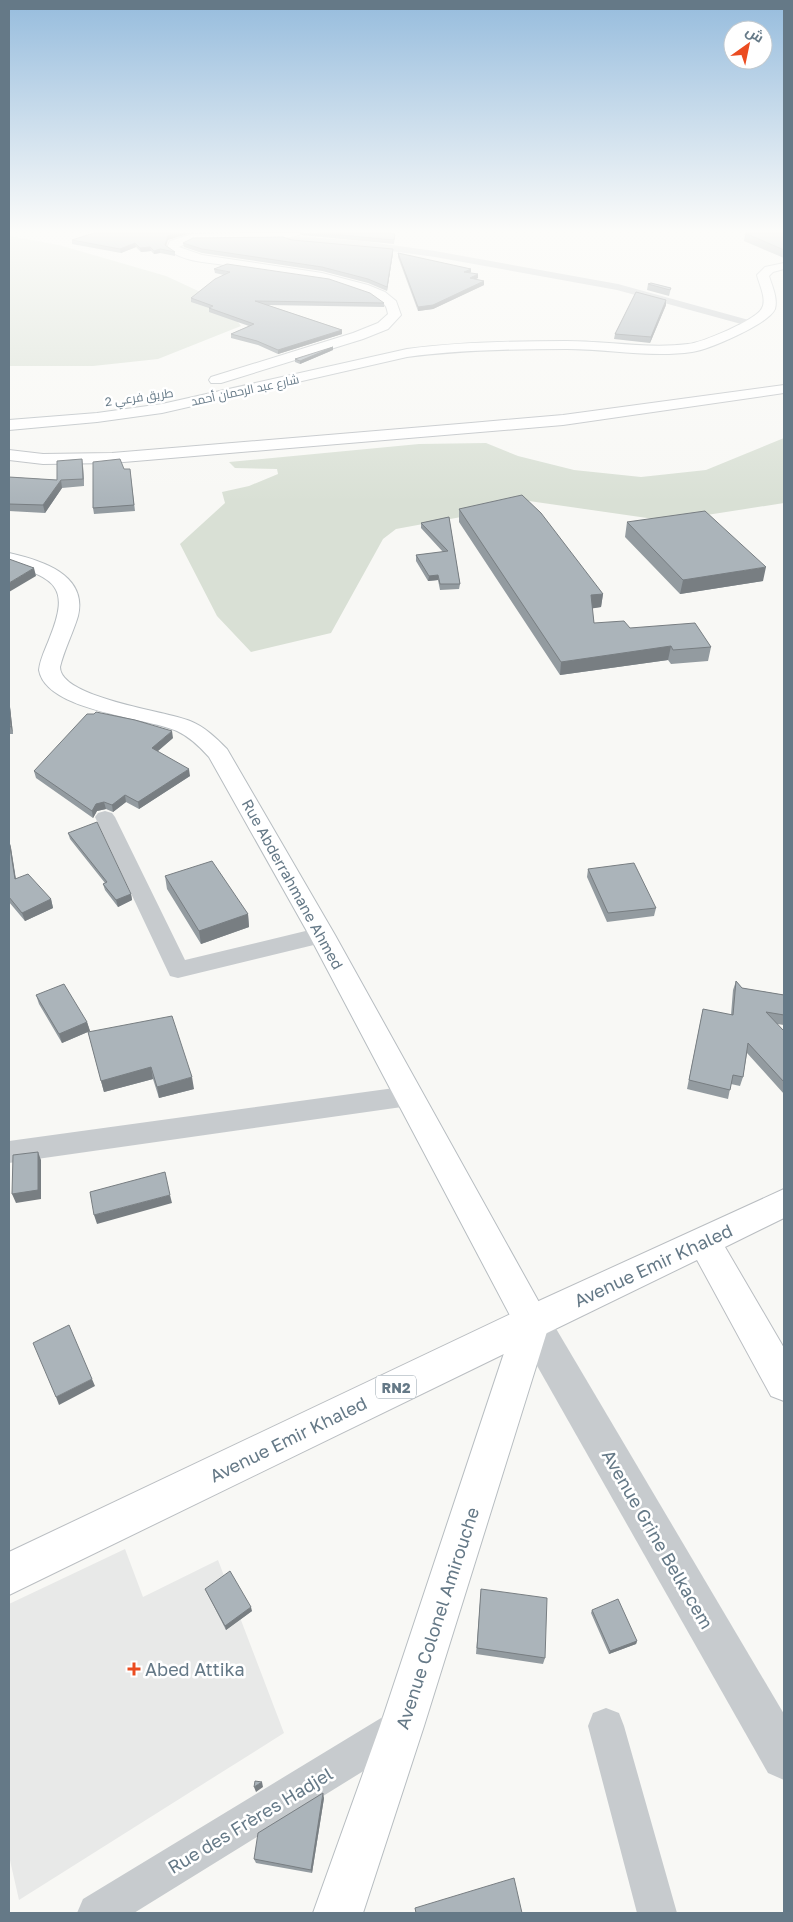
<svg xmlns="http://www.w3.org/2000/svg" width="793" height="1922" font-family="'Golos Text',Cairo,sans-serif">
<style>
.built{fill:#e8e9e8}
.green{fill:#d9e0d5}
.lines{fill:none;stroke-linecap:round;stroke-linejoin:round}
.secondary-casing{stroke:#b7bdc1;stroke-width:2}
.primary-casing{stroke:#babec2;stroke-width:2}
.minor{fill:#c7cbce;fill-rule:evenodd}
.tertiary{fill:#c7cbce;fill-rule:evenodd}
.secondary{fill:#fff;fill-rule:evenodd}
.primary{fill:#fff;fill-rule:evenodd}
.wall{fill:#939ba0}
.shaded-wall{fill:#787e82}
.building{fill:#abb4ba;stroke:#787e82}
.poi-dot{fill:#eb4c21;stroke:#fff;stroke-width:2}
.labels{text-anchor:middle;dominant-baseline:central;stroke-width:5;stroke-linejoin:round;paint-order:stroke}
.far-street-label{font-size:12px;fill:#657987;stroke:#fff}
.shield{fill:#fff;stroke:#93a1ab;stroke-width:1}
.shield-label{font-size:14px;font-weight:bold;fill:#657987}
.street-label{font-size:15px;fill:#657987;stroke:#fff}
.near-street-label{font-size:18px;fill:#657987;stroke:#fff}
.near-poi-label{font-size:18px;fill:#657987;stroke:#fff;text-anchor:start}
</style>
<rect width="100%" height="100%" fill="#f8f8f5"/>
<path class="built" d="M 125,1549 L 143,1597 L 218,1560 L 284,1733 L 19,1900 L 9,1856 L 9,1604 Z"/>
<path class="green" d="M 9,236 L 59,245 L 166,276 L 224,303 L 241,326 L 158,359 L 93,366 L 9,366 Z
M 784,438 L 784,503 L 668,521 L 529,501 L 527,505 L 396,529 L 383,539 L 331,633 L 251,652 L 217,616 L 180,544 L 225,503 L 222,492 L 249,486 L 278,474 L 277,469 L 235,468 L 229,462 L 419,444 L 486,443 L 518,456 L 574,470 L 641,477 L 706,470 Z"/>
<g class="lines">
<g class="secondary-casing">
<path id="secondary" d="M 282,233 L 300,233 L 299,235 L 277,240 L 193,240 L 179,247 L 202,255 L 322,273 L 368,285 L 385,292 L 396,301 L 401,315 L 388,329 L 363,339 L 221,383 L 211,383 L 209,380 L 211,377 L 353,333 L 378,323 L 388,314 C 387,310 387,307 384,304 C 357,277 257,271 218,264 C 202,262 178,260 167,248 L 170,241 L 192,234 Z
M 784,263 L 784,269 L 773,272 L 769,276 C 772,286 778,298 775,309 C 769,324 708,350 692,352 C 651,358 608,349 567,349 C 514,349 459,350 407,357 L 162,413 L 97,422 L 9,430 L 9,420 L 97,413 L 162,404 L 407,349 C 459,342 514,341 566,341 C 607,341 648,349 688,344 C 701,343 757,320 762,308 C 767,299 759,284 757,275 L 765,267 Z
M 9,553 C 40,560 88,574 78,616 C 73,633 64,650 60,667 C 60,698 166,711 190,721 C 205,727 216,738 227,749 L 335,935 L 550,1322 L 424,1726 L 363,1913 L 313,1913 L 380,1726 L 514,1323 L 309,935 L 209,757 C 200,747 190,737 177,731 C 144,717 46,711 39,670 C 40,659 46,648 50,637 C 70,587 56,579 9,564 Z"/>
</g>
<g class="primary-casing">
<path id="primary" d="M 784,385 L 784,393 L 563,425 L 112,463 L 43,464 L 9,460 L 9,450 L 43,454 L 112,453 L 471,423 L 563,415 Z
M 784,1189 L 784,1218 L 725,1247 L 784,1348 L 784,1401 L 771,1396 L 697,1260 L 9,1595 L 9,1552 L 519,1310 Z"/>
</g>
<path class="minor" d="M 270,233 L 282,233 L 293,236 L 362,241 L 435,251 L 618,284 L 756,322 L 757,324 L 752,327 L 617,290 L 435,257 L 362,247 L 292,242 Z
M 105,811 L 112,813 L 115,817 L 185,960 L 322,927 L 330,930 L 333,935 L 330,940 L 322,943 L 178,978 L 170,976 L 95,817 L 98,813 Z
M 409,1086 L 418,1089 L 422,1096 L 418,1103 L 409,1106 L 9,1163 L 9,1141 Z
M 606,1708 L 619,1713 L 624,1726 L 677,1913 L 637,1913 L 588,1726 L 593,1713 Z
M 399,1710 L 412,1715 L 417,1728 L 412,1741 L 134,1913 L 77,1913 L 83,1899 L 386,1715 Z"/>
<path class="tertiary" d="M 532,1306 L 545,1310 L 784,1714 L 784,1780 L 768,1773 L 519,1334 L 514,1322 L 519,1310 Z"/>
<use href="#secondary" class="secondary"/>
<use href="#primary" class="primary"/>
</g>
<path class="wall" d="M 300,233 L 389,233 L 395,237 L 394,244 L 301,235 Z
M 745,233 L 784,233 L 784,258 L 744,241 Z
M 72,240 L 168,240 L 166,246 L 175,252 L 175,256 L 160,253 L 154,254 L 151,251 L 141,252 L 136,247 L 121,253 L 72,244 Z
M 292,240 L 393,253 L 387,291 L 368,283 L 322,271 L 202,253 L 184,247 L 183,243 Z
M 398,253 L 471,272 L 470,273 L 478,278 L 475,279 L 484,281 L 484,285 L 433,309 L 418,311 L 398,257 Z
M 214,269 L 384,303 L 384,307 L 267,305 L 342,330 L 342,334 L 278,354 L 258,345 L 231,338 L 231,334 L 249,326 L 209,312 L 209,308 L 191,302 L 191,298 L 224,275 L 215,273 Z
M 648,284 L 671,288 L 669,296 L 647,290 Z
M 666,305 L 650,343 L 614,339 L 615,334 Z
M 333,350 L 300,364 L 295,362 L 295,359 Z
M 83,466 L 84,486 L 62,488 L 45,513 L 9,511 L 9,477 L 57,480 Z
M 124,469 L 130,469 L 135,511 L 94,514 L 93,508 Z
M 459,509 L 603,594 L 601,607 L 592,608 L 594,623 L 630,628 L 711,647 L 708,661 L 671,664 L 668,660 L 560,675 L 459,522 Z
M 449,517 L 460,584 L 459,589 L 440,590 L 438,580 L 428,581 L 416,561 L 416,555 L 443,552 L 421,528 L 421,523 Z
M 627,522 L 763,581 L 680,594 L 625,537 Z
M 9,700 L 10,707 L 13,734 L 9,734 Z
M 173,738 L 157,752 L 190,776 L 139,809 L 126,802 L 113,812 L 106,809 L 97,811 L 93,818 L 36,778 L 34,771 Z
M 68,833 L 131,894 L 132,900 L 118,907 L 105,890 L 103,884 L 105,883 L 70,839 Z
M 9,840 L 11,848 L 16,879 L 51,899 L 53,908 L 25,921 L 9,902 Z
M 588,869 L 656,908 L 654,916 L 607,922 L 587,877 Z
M 165,876 L 248,914 L 249,927 L 201,944 L 167,889 Z
M 736,981 L 742,988 L 784,995 L 784,1025 L 777,1024 L 784,1031 L 784,1094 L 747,1053 L 743,1077 L 740,1086 L 731,1084 L 728,1099 L 687,1089 L 703,1009 L 731,1015 L 733,990 Z
M 36,995 L 87,1022 L 90,1031 L 62,1043 L 39,1004 Z
M 88,1032 L 194,1089 L 159,1098 L 153,1079 L 104,1092 Z
M 205,1589 L 252,1611 L 226,1630 Z
M 481,1589 L 545,1658 L 543,1664 L 476,1654 Z
M 592,1610 L 637,1641 L 636,1644 L 609,1654 L 591,1613 Z
M 324,1798 L 312,1873 L 256,1863 L 254,1859 Z"/>
<path class="shaded-wall" d="M 179,233 L 191,233 L 168,240 L 165,248 L 165,245 L 168,236 Z
M 135,243 L 136,247 L 121,253 L 120,249 Z
M 150,247 L 151,251 L 141,252 L 140,248 Z
M 160,249 L 160,253 L 154,254 L 154,251 Z
M 393,249 L 393,253 L 387,291 L 387,287 Z
M 471,269 L 471,272 L 464,275 L 464,272 Z
M 478,274 L 478,278 L 470,282 L 470,278 Z
M 484,281 L 484,285 L 433,309 L 418,311 L 418,307 Z
M 666,300 L 666,305 L 650,343 L 651,337 Z
M 342,330 L 342,334 L 278,354 L 278,350 Z
M 333,347 L 333,350 L 300,364 L 300,361 Z
M 82,459 L 83,466 L 84,486 L 83,479 Z
M 61,480 L 62,488 L 45,513 L 43,505 Z
M 766,567 L 763,581 L 680,594 L 683,580 Z
M 34,568 L 36,576 L 9,592 L 9,583 Z
M 438,575 L 438,580 L 428,581 L 429,576 Z
M 603,594 L 601,607 L 589,609 L 591,595 Z
M 671,646 L 668,660 L 560,675 L 561,662 Z
M 9,700 L 10,707 L 13,734 L 11,727 Z
M 172,731 L 173,738 L 153,755 L 152,748 Z
M 189,769 L 190,776 L 139,809 L 138,802 Z
M 125,795 L 126,802 L 113,812 L 112,805 Z
M 104,802 L 106,809 L 97,811 L 93,818 L 92,811 L 96,804 Z
M 9,840 L 11,848 L 17,888 L 15,879 Z
M 131,894 L 132,900 L 118,907 L 116,900 Z
M 51,899 L 53,908 L 25,921 L 22,913 Z
M 248,914 L 249,927 L 201,944 L 199,931 Z
M 87,1022 L 90,1031 L 62,1043 L 59,1034 Z
M 151,1067 L 153,1079 L 104,1092 L 101,1081 Z
M 192,1077 L 194,1089 L 159,1098 L 157,1087 Z
M 38,1152 L 41,1160 L 41,1199 L 16,1203 L 12,1194 Z
M 170,1195 L 172,1203 L 97,1224 L 94,1215 Z
M 92,1379 L 95,1386 L 59,1405 L 56,1397 Z
M 251,1607 L 252,1611 L 226,1630 L 225,1626 Z
M 637,1641 L 636,1644 L 609,1654 L 610,1651 Z
M 262,1782 L 263,1787 L 256,1792 L 254,1787 Z
M 323,1793 L 324,1798 L 312,1873 L 311,1870 Z"/>
<path class="building" d="M 94,233 L 179,233 L 168,236 L 165,245 L 175,252 L 160,249 L 154,251 L 150,247 L 140,248 L 135,243 L 120,249 L 72,240 Z
M 319,233 L 389,233 L 395,234 L 394,240 Z
M 745,233 L 784,233 L 784,250 Z
M 283,237 L 292,240 L 393,249 L 387,287 L 368,279 L 322,267 L 202,249 L 183,243 L 193,238 Z
M 398,253 L 471,269 L 464,272 L 478,274 L 470,278 L 484,281 L 433,305 L 418,307 Z
M 227,264 L 329,279 L 370,293 L 384,303 L 255,301 L 342,330 L 278,350 L 257,341 L 231,334 L 254,324 L 209,308 L 213,306 L 191,298 L 215,279 L 230,272 L 214,269 Z
M 651,283 L 671,288 L 670,290 L 648,284 Z
M 636,292 L 666,300 L 651,337 L 615,334 Z
M 333,347 L 300,361 L 295,359 Z
M 82,459 L 83,479 L 61,480 L 43,505 L 9,504 L 9,477 L 57,480 L 57,461 Z
M 120,459 L 124,469 L 130,469 L 134,505 L 93,508 L 93,462 Z
M 522,495 L 541,513 L 603,594 L 591,595 L 594,623 L 624,621 L 630,628 L 695,623 L 711,647 L 673,650 L 671,646 L 561,662 L 459,509 Z
M 705,511 L 766,567 L 683,580 L 627,522 Z
M 449,517 L 460,584 L 440,584 L 438,575 L 429,576 L 416,555 L 448,551 L 421,523 Z
M 9,559 L 34,568 L 9,583 Z
M 9,702 L 11,727 L 9,726 Z
M 96,712 L 135,720 L 172,731 L 152,748 L 189,769 L 138,802 L 125,795 L 112,805 L 104,802 L 96,804 L 92,811 L 34,771 L 87,714 L 94,714 Z
M 97,822 L 131,894 L 116,900 L 103,884 L 107,882 L 68,833 Z
M 9,841 L 15,879 L 28,874 L 51,899 L 22,913 L 9,897 Z
M 212,861 L 248,914 L 199,931 L 165,876 Z
M 634,863 L 656,908 L 608,913 L 588,869 Z
M 736,981 L 742,988 L 784,995 L 784,1015 L 766,1012 L 784,1031 L 784,1082 L 748,1043 L 743,1077 L 733,1075 L 730,1090 L 689,1080 L 703,1009 L 733,1015 Z
M 64,984 L 87,1022 L 59,1034 L 36,995 Z
M 172,1016 L 192,1077 L 157,1087 L 151,1067 L 101,1081 L 88,1032 Z
M 38,1152 L 38,1190 L 12,1194 L 13,1155 Z
M 165,1172 L 170,1195 L 94,1215 L 90,1192 Z
M 69,1325 L 92,1379 L 56,1397 L 33,1343 Z
M 230,1571 L 251,1607 L 225,1626 L 205,1589 Z
M 481,1589 L 547,1598 L 545,1658 L 477,1648 Z
M 618,1599 L 637,1641 L 610,1651 L 592,1610 Z
M 255,1781 L 262,1782 L 254,1787 Z
M 323,1793 L 311,1870 L 254,1859 L 258,1833 Z
M 514,1878 L 522,1913 L 416,1913 L 415,1908 Z"/>
<linearGradient id="sky" x2="0" y2="1"><stop stop-color="#96bcdd"/><stop offset="0.46" stop-color="#fcfcfa"/><stop offset="1" stop-color="#fcfcfa" stop-opacity="0"/></linearGradient>
<rect width="793" height="502" fill="url(#sky)"/>
<path class="poi-dot" d="M131.5 1661.5h5v5h5v5h-5v5h-5v-5h-5v-5h5z"/>
<g class="labels">
<g class="far-street-label">
<text transform="translate(245 390) rotate(-12)">شارع عبد الرحمان أحمد</text>
<text transform="translate(139 397) rotate(-8)">طريق فرعي 2</text>
</g>
<rect class="shield" x="376" y="1375.5" width="40" height="23" rx="4"/>
<g class="shield-label">
<text x="396" y="1387">RN2</text>
</g>
<g class="street-label">
<text transform="translate(293 884) rotate(61)">Rue Abderrahmane Ahmed</text>
</g>
<g class="near-street-label">
<text transform="translate(653 1265) rotate(-25)">Avenue Emir Khaled</text>
<text transform="translate(288 1439) rotate(-26)">Avenue Emir Khaled</text>
<text transform="translate(658 1539) rotate(60)">Avenue Grine Belkacem</text>
<text transform="translate(437 1618) rotate(-72)">Avenue Colonel Amirouche</text>
<text transform="translate(250 1820) rotate(-31)">Rue des Frères Hadjel</text>
</g>
<g class="near-poi-label">
<text x="145" y="1669">Abed Attika</text>
</g>
</g>
<rect width="793" height="1922" fill="none" stroke="#657987" stroke-width="20"/>
<g transform="translate(748 45) rotate(33)"><circle r="24" fill="#ffffff" stroke="#c1c9cf"/>
<path d="M0-4L9 19L0 12L-9 19Z" fill="#eb4c21"/>
<text y="-8" font-size="14" font-weight="bold" text-anchor="middle" fill="#657987">ش</text>
</g>
</svg>
